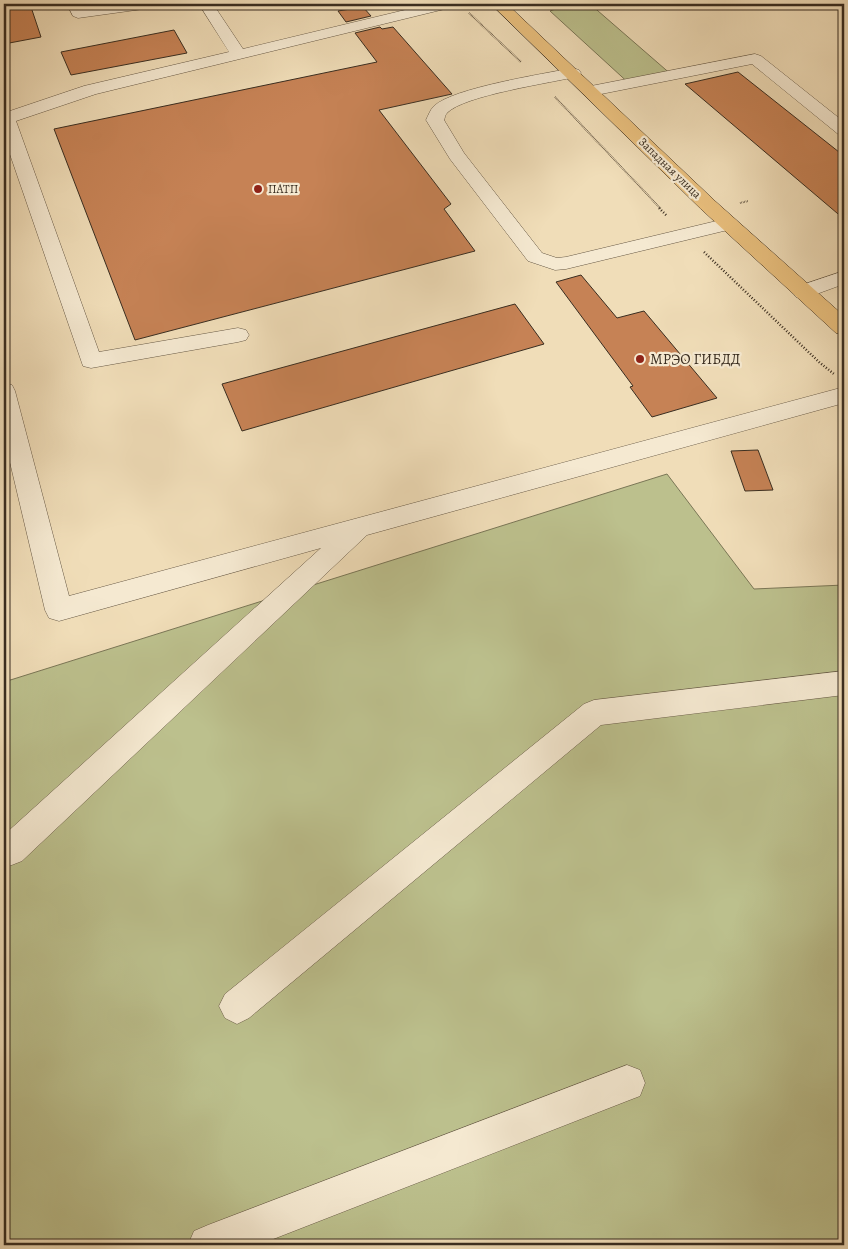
<svg xmlns="http://www.w3.org/2000/svg" width="848" height="1249" font-family="Alegreya,serif">
<style>
.green{fill:#bcc08d;stroke:#7a7656}
.building{fill:#c68255;stroke:#392d20}
.lines{fill:none;stroke-linecap:round;stroke-linejoin:round}
.minor-casing{stroke:#675946;stroke-width:1}
.major-casing{stroke:#392d20;stroke-width:1}
.path-far1{stroke:#392d20;stroke-width:2;stroke-dasharray:0.5 1;stroke-linecap:butt}
.path{stroke:#392d20;stroke-width:2.5;stroke-dasharray:1 2;stroke-linecap:butt}
.minor{fill:#f5e9d1;fill-rule:evenodd}
.major{fill:#e8be7c;fill-rule:evenodd}
.poi-dot{fill:#8f2418;stroke:#f5e9d1;stroke-width:2}
.labels{text-anchor:middle;dominant-baseline:central;stroke-width:4.5;stroke-linejoin:round;paint-order:stroke}
.far-street-label{font-size:12px;fill:#392d20;stroke:#f5e9d1}
.far-poi-label{font-size:12px;fill:#392d20;stroke:#f5e9d1;text-anchor:start}
.poi-label{font-size:15px;fill:#392d20;stroke:#f5e9d1;text-anchor:start}
</style>
<rect width="100%" height="100%" fill="#f0ddb8"/>
<filter id="stains"><feTurbulence type="fractalNoise" baseFrequency=".004" numOctaves="4"/><feColorMatrix values="0 0 0 0 .2 0 0 0 0 .09 0 0 0 0 .02 0 0 0 .5 -.17"/></filter>
<radialGradient id="worn" r=".72"><stop offset=".6" stop-color="#630" stop-opacity="0"/><stop offset="1" stop-color="#630" stop-opacity=".3"/></radialGradient>
<path class="green" d="M 569,4 L 590,4 L 673,76 L 633,87 L 550,11 Z
M 667,474 L 754,589 L 844,585 L 844,1245 L 4,1245 L 4,682 Z"/>
<path class="building" d="M 4,4 L 30,4 L 41,37 L 4,44 Z
M 363,7 L 371,16 L 346,22 L 338,11 Z
M 380,27 L 382,29 L 393,27 L 452,94 L 379,110 L 451,204 L 444,209 L 475,251 L 135,340 L 54,129 L 377,62 L 355,33 Z
M 174,30 L 187,53 L 71,75 L 61,52 Z
M 738,72 L 844,156 L 844,219 L 685,84 Z
M 581,275 L 617,318 L 644,311 L 717,398 L 652,417 L 630,387 L 633,386 L 556,282 Z
M 515,304 L 544,344 L 242,431 L 222,384 Z
M 758,450 L 773,490 L 745,491 L 731,451 Z"/>
<g class="lines">
<g class="minor-casing">
<path id="minor" d="M 67,4 L 81,4 L 83,8 L 112,4 L 151,4 L 148,7 L 143,9 L 78,18 L 73,16 Z
M 199,4 L 213,4 L 243,49 L 430,4 L 456,4 L 453,7 L 96,94 L 16,121 L 99,352 L 238,328 L 246,330 L 249,335 L 246,340 L 238,342 L 91,368 L 83,366 L 4,137 L 4,113 L 84,86 L 229,52 Z
M 830,4 L 844,4 L 844,7 L 833,7 Z
M 755,54 L 761,56 L 844,122 L 844,135 L 838,134 L 752,64 L 591,96 L 585,95 L 583,91 L 585,87 L 591,86 Z
M 573,68 L 579,70 L 581,73 L 579,76 C 552,83 464,95 447,113 C 445,115 445,118 444,120 L 464,153 L 542,253 L 557,258 L 566,257 L 729,218 L 736,220 L 739,224 L 736,228 L 566,269 L 555,270 L 528,261 L 450,159 L 426,120 C 428,116 430,110 434,106 C 453,88 543,74 573,68 Z
M 844,271 L 844,284 L 803,299 L 796,297 L 793,292 L 796,287 Z
M 4,383 L 12,385 L 15,391 L 69,596 L 844,387 L 844,403 L 367,535 L 22,861 L 4,868 L 4,835 L 321,548 L 59,621 L 49,618 L 45,610 L 4,437 Z
M 844,671 L 844,695 L 601,725 L 249,1018 L 237,1024 L 225,1018 L 219,1006 L 225,994 L 584,704 L 594,700 Z
M 627,1065 L 640,1070 L 645,1083 L 640,1096 L 627,1101 L 258,1245 L 188,1245 L 194,1231 L 208,1225 Z"/>
</g>
<g class="major-casing">
<path id="major" d="M 491,4 L 507,4 L 715,201 L 844,316 L 844,335 L 836,333 L 701,209 Z"/>
</g>
<path class="path-far1" d="M 469,13 L 521,62
M 555,97 L 661,209
M 740,203 L 748,201"/>
<path class="path" d="M 659,208 L 667,216
M 704,252 L 819,362 L 834,374"/>
<use href="#minor" class="minor"/>
<use href="#major" class="major"/>
</g>
<g class="poi-dot">
<circle cx="258" cy="189" r="5"/>
<circle cx="640" cy="359" r="5"/>
</g>
<g class="labels">
<g class="far-street-label">
<text transform="translate(670 168) rotate(44)">Западная улица</text>
</g>
<g class="far-poi-label">
<text x="268" y="189">ПАТП</text>
</g>
<g class="poi-label">
<text x="650" y="359">МРЭО ГИБДД</text>
</g>
</g>
<rect width="848" height="1249" fill="none" stroke="#f0ddb8" stroke-width="20"/>
<rect x="5" y="5" width="838" height="1239" fill="none" stroke="#392d20" stroke-width="2.5"/>
<rect x="10" y="10" width="828" height="1229" fill="none" stroke="#392d20"/>
<rect width="100%" height="100%" filter="url(#stains)"/>
<rect width="100%" height="100%" fill="url(#worn)"/>
</svg>
